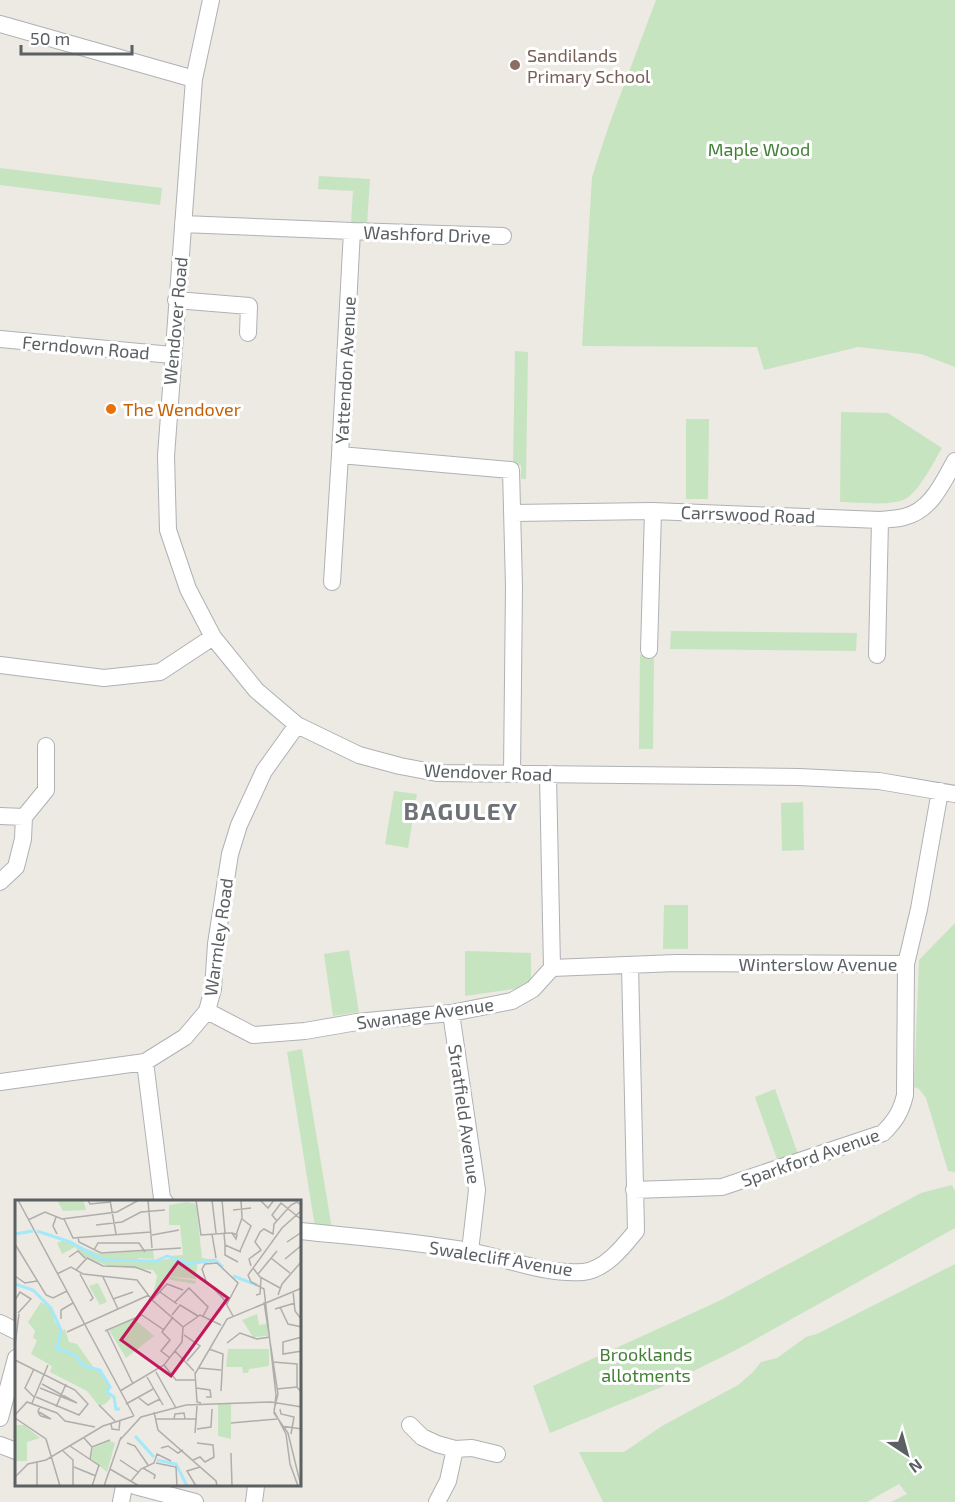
<svg xmlns="http://www.w3.org/2000/svg" width="955" height="1502" font-family="'Exo 2',sans-serif">
<style>
.green{fill:#c7e4c0}
.lines{fill:none;stroke-linecap:round;stroke-linejoin:round}
.street-casing{stroke:#aeb2b5;stroke-width:18}
.street{stroke:#fff;stroke-width:16}
.education-dot{fill:#8d6e63;stroke:#fff;stroke-width:2}
.food-dot{fill:#e8710a;stroke:#fff;stroke-width:2}
.labels{text-anchor:middle;dominant-baseline:central;stroke-width:6;stroke-linejoin:round;paint-order:stroke}
.education-label{font-size:18px;fill:#785e54;stroke:#fff;text-anchor:start}
.park-label{font-size:18px;fill:#418036;stroke:#fff}
.street-label{font-size:18px;fill:#5b6063;stroke:#fff}
.food-label{font-size:18px;fill:#c56008;stroke:#fff;text-anchor:start}
.district-label{font-size:24px;font-weight:bold;letter-spacing:1.5px;fill:#6c7275;stroke:#fff}
.inset-river{fill:none;stroke:#a4e8fc;stroke-width:3}
.inset-road{fill:none;stroke:#afaeac;stroke-width:1.5}
.view{fill:#c2185b;fill-opacity:0.15;stroke:#c2185b;stroke-width:3}
.inset-edge{fill:none;stroke:#5b6063;stroke-width:3}
</style>
<rect width="100%" height="100%" fill="#ede9e3"/>
<path class="green" d="M 656,0 L 955,0 L 955,367 L 921,354 L 858,347 L 764,370 L 757,347 L 582,346 L 592,177 L 609,125 Z
M 0,168 L 162,188 L 160,205 L 0,185 Z
M 319,176 L 370,179 L 367,225 L 351,224 L 353,191 L 318,189 Z
M 515,351 L 528,352 L 526,479 L 521,479 L 521,465 L 513,465 Z
M 841,412 L 888,413 L 942,448 C 934,461 920,490 907,498 C 893,507 857,502 840,502 Z
M 686,419 L 709,419 L 708,499 L 686,499 Z
M 671,631 L 857,633 L 856,651 L 670,649 Z
M 640,655 L 654,655 L 653,749 L 639,749 Z
M 394,791 L 417,794 L 408,848 L 385,844 Z
M 803,802 L 804,850 L 782,851 L 781,803 Z
M 664,905 L 688,905 L 688,949 L 663,949 Z
M 955,923 L 955,1172 L 948,1171 L 926,1098 L 919,1089 L 914,1087 L 919,960 Z
M 349,950 L 359,1012 L 333,1016 L 324,954 Z
M 465,951 L 531,953 L 531,983 L 527,987 L 465,996 Z
M 302,1049 L 332,1229 L 315,1227 L 287,1052 Z
M 775,1089 L 798,1154 L 778,1162 L 755,1097 Z
M 952,1185 L 955,1191 L 955,1228 L 736,1350 L 659,1388 L 550,1433 L 533,1386 L 721,1300 L 921,1193 Z
M 955,1264 L 955,1502 L 891,1502 L 907,1494 L 899,1484 L 867,1502 L 603,1502 L 579,1452 L 624,1452 L 662,1426 L 738,1385 L 753,1372 L 761,1362 L 777,1358 L 806,1337 L 817,1334 Z"/>
<g class="lines">
<g class="street-casing">
<path id="street" d="M 211,0 L 194,79 L 166,456 L 168,530 L 188,589 L 213,637 L 256,690 L 297,725 L 359,755 L 400,766 L 437,773 L 799,777 L 879,781 L 955,794
M 0,24 L 194,79
M 183,224 L 352,231 L 340,455 L 511,470 L 514,586 L 512,773
M 352,231 L 503,236
M 176,300 L 249,306 L 248,333
M 0,339 L 172,355
M 513,513 L 653,511 L 880,520 C 888,519 897,519 904,517 C 931,511 943,482 955,461
M 332,582 L 340,455
M 649,650 L 653,511
M 877,655 L 880,520
M 0,665 L 104,678 L 160,672 L 213,637
M 0,816 L 24,817 L 46,790 L 46,746
M 0,882 L 16,867 L 23,839 L 24,817
M 552,968 L 676,963 L 906,964
M 207,1011 L 253,1035 L 305,1031 L 357,1022 L 451,1013 L 512,1001 L 533,989 L 552,968 L 548,775
M 451,1013 L 477,1190 L 470,1251
M 145,1062 L 162,1198 L 165,1202
M 0,1082 L 145,1062 L 185,1037 L 207,1011 L 213,989 L 216,944 L 230,854 L 239,825 L 264,771 L 297,725
M 634,1190 L 722,1187 L 883,1133 C 895,1121 901,1112 905,1095 L 906,964 L 919,909 L 940,791
M 300,1231 C 356,1237 414,1241 469,1251 C 507,1258 544,1275 583,1272 C 605,1270 623,1247 636,1231 L 630,965
M 0,1323 L 16,1331
M 0,1418 L 16,1358
M 410,1425 L 422,1437 L 437,1444 L 455,1449 L 472,1448 L 497,1454
M 0,1445 L 16,1451
M 135,1486 L 195,1502
M 121,1502 L 124,1486
M 254,1502 L 256,1486
M 437,1502 L 448,1481 L 455,1449"/>
</g>
<use href="#street" class="street"/>
</g>
<circle class="education-dot" cx="515" cy="65" r="6"/>
<circle class="food-dot" cx="111" cy="409" r="6"/>
<g class="labels">
<g class="education-label">
<text x="527" y="55">Sandilands<tspan x="527" dy="21">Primary School</tspan></text>
</g>
<g class="park-label">
<text x="759" y="149">Maple Wood</text>
<text x="646" y="1354">Brooklands<tspan x="646" dy="21">allotments</tspan></text>
</g>
<g class="street-label">
<text transform="translate(427 234) rotate(2)">Washford Drive</text>
<text transform="translate(175 321) rotate(-85)">Wendover Road</text>
<text transform="translate(86 347) rotate(5)">Ferndown Road</text>
<text transform="translate(345 370) rotate(-87)">Yattendon Avenue</text>
<text transform="translate(748 514) rotate(2)">Carrswood Road</text>
<text transform="translate(488 772) rotate(2)">Wendover Road</text>
<text transform="translate(218 937) rotate(-82)">Warmley Road</text>
<text x="818" y="964">Winterslow Avenue</text>
<text transform="translate(425 1013) rotate(-8)">Swanage Avenue</text>
<text transform="translate(465 1114) rotate(82)">Stratfield Avenue</text>
<text transform="translate(810 1157) rotate(-19)">Sparkford Avenue</text>
<text transform="translate(501 1258) rotate(9)">Swalecliff Avenue</text>
</g>
<g class="food-label">
<text x="123" y="409">The Wendover</text>
</g>
<g class="district-label">
<text x="461" y="810">BAGULEY</text>
</g>
</g>
<g transform="translate(15 1200)">
<rect width="286" height="286" fill="#ede9e3"/>
<path d="M 42,0 L 68,0 L 71,10 L 48,11 ZM 172,2 L 181,4 L 187,58 L 201,60 L 175,63 L 153,56 L 168,55 L 165,25 L 154,25 L 154,5 ZM 48,40 L 85,54 L 138,50 L 139,59 L 122,58 L 128,61 L 165,58 L 173,65 L 182,64 L 181,79 L 151,76 L 181,81 L 180,84 L 151,79 L 144,92 L 138,95 L 142,76 L 138,70 L 94,66 L 70,58 L 60,47 L 47,54 L 42,43 ZM 83,83 L 92,102 L 85,105 L 74,86 ZM 26,102 L 36,108 L 40,122 L 47,131 L 50,129 L 54,142 L 62,144 L 79,168 L 85,170 L 95,187 L 92,190 L 96,198 L 90,204 L 84,206 L 72,191 L 35,172 L 37,166 L 16,154 L 22,140 L 18,138 L 20,131 L 13,122 ZM 242,114 L 244,125 L 252,124 L 253,136 L 238,137 L 227,120 ZM 119,119 L 139,136 L 111,158 L 94,130 ZM 213,149 L 254,149 L 254,166 L 234,169 L 233,173 L 228,173 L 227,167 L 211,167 ZM 203,204 L 216,204 L 216,239 L 203,236 ZM 0,225 L 9,225 L 25,238 L 12,242 L 12,261 L 0,261 ZM 95,241 L 100,243 L 92,272 L 76,259 L 78,248 Z" fill="#c7e4c0"/>
<path class="inset-river" d="M 22,31 L 55,42 L 88,60 L 141,61 L 152,56 L 174,64 L 200,60 L 208,67M 0,34 L 18,31M 218,76 L 242,85M 0,84 L 18,90 L 36,108 L 46,130 L 42,149 L 58,154 L 69,166 L 85,170 L 95,187 L 92,192 L 99,197 L 101,209 L 105,209M 120,236 L 139,257M 142,260 L 161,264 L 172,286"/>
<path class="inset-road" d="M 3,0 L 119,216M 73,0 L 75,4 L 96,2M 95,0 L 101,34M 133,0 L 137,48M 181,0 L 186,35 L 215,33 L 217,33 L 220,34 L 222,35 L 221,39 L 217,33M 197,0 L 201,33M 207,0 L 210,33M 245,0 L 253,8 L 259,0M 218,10 L 236,8M 41,17 L 38,26 L 42,34M 49,19 L 58,38 L 136,32M 13,20 L 30,12 L 47,19 L 102,12 L 124,0M 262,21 L 257,15 L 266,3 L 287,20M 81,25 L 107,22 L 126,12 L 150,10M 209,33 L 210,45 L 226,52M 197,34 L 201,58M 137,35 L 164,30M 221,35 L 227,18 L 226,0M 63,37 L 64,42 L 86,53 L 166,48M 272,42 L 287,32M 0,44 L 31,95 L 38,98 L 52,91M 210,45 L 210,55 L 223,62M 79,50 L 83,43 L 124,43 L 130,52M 225,51 L 236,26 L 227,19M 54,57 L 63,51 L 70,58M 256,58 L 275,73M 270,59 L 287,45M 236,66 L 234,59 L 246,50 L 240,42 L 245,32 L 249,29 L 258,34 L 259,24 L 276,5 L 282,2 L 287,6M 238,68 L 245,77 L 265,88M 61,70 L 72,58 L 88,66 L 120,67 L 136,73M 42,74 L 56,67 L 68,74 L 122,80 L 137,100 L 168,127 L 167,142 L 149,165 L 105,191M 65,74 L 78,98 L 75,101M 243,74 L 262,51M 0,76 L 10,83 L 22,81M 88,77 L 103,109M 278,91 L 280,111 L 287,120M 145,92 L 162,104M 241,95 L 245,94 L 246,78M 263,95 L 267,84 L 287,61M 98,99 L 118,92M 0,100 L 5,92 L 16,99 L 3,113M 137,100 L 152,84 L 168,90M 160,102 L 174,88 L 193,107 L 188,116M 249,102 L 263,194 L 259,210M 212,104 L 223,83 L 202,63 L 190,64 L 187,69 L 191,81 L 208,98 L 218,116M 265,107 L 273,124 L 287,127M 260,109 L 280,103M 157,115 L 165,105 L 183,116M 46,119 L 46,110 L 58,103M 168,127 L 185,115 L 206,125M 92,130 L 118,184M 90,131 L 127,115 L 149,130M 52,132 L 134,95M 169,135 L 185,146 L 172,161M 287,137 L 268,142 L 268,154 L 287,151M 212,143 L 225,133 L 242,139 L 255,137M 0,145 L 4,114M 194,149 L 208,154 L 206,191M 160,151 L 179,171M 155,158 L 146,151 L 155,140 L 147,132 L 158,117M 0,160 L 60,190 L 73,204 L 64,215 L 21,197M 258,162 L 282,164 L 282,187 L 287,193M 149,165 L 161,180 L 181,180M 184,168 L 206,170M 141,172 L 161,208M 180,172 L 182,202 L 186,203M 180,174 L 212,119 L 287,88M 132,177 L 148,205M 25,188 L 62,203 L 27,184M 181,188 L 195,190 L 196,197 L 191,197M 262,189 L 282,187M 19,197 L 10,188 L 19,169M 124,198 L 133,205 L 145,199M 17,203 L 33,165M 111,204 L 138,189M 84,205 L 100,221M 41,207 L 51,184M 265,209 L 266,214 L 279,217 L 276,234M 259,211 L 271,234 L 275,264 L 283,286M 24,212 L 36,219 L 26,216 L 24,214 L 23,211 L 25,207M 139,212 L 143,230 L 201,281 L 202,286M 0,215 L 12,202 L 42,213 L 50,221 L 80,227M 0,218 L 31,239 L 45,286M 141,219 L 182,219M 159,219 L 160,214 L 169,213 L 170,219M 216,223 L 262,219M 96,224 L 97,229 L 104,230 L 105,220M 266,226 L 287,229M 182,229 L 196,227 L 197,209M 180,233 L 182,206M 69,238 L 77,247 L 75,260M 104,241 L 126,217 L 171,205 L 256,202 L 287,207M 112,243 L 120,246 L 133,265M 55,246 L 85,266M 77,247 L 95,240M 146,248 L 153,246 L 163,253 L 168,250M 48,251 L 58,260 L 58,286M 216,253 L 217,286M 105,260 L 123,272M 178,260 L 185,257 L 190,262 L 199,257 L 198,245 L 182,243M 22,262 L 22,286M 141,263 L 161,267 L 162,286M 59,267 L 81,276M 128,268 L 140,275 L 139,279M 95,269 L 124,286M 0,277 L 13,264 L 31,260 L 88,226 L 119,216M 116,281 L 126,269 L 139,263 L 142,254 L 156,261M 77,286 L 84,265M 89,286 L 106,237M 181,286 L 172,271 L 185,267M 286,286 L 273,233 L 259,213 L 261,195 L 249,89 L 236,82 L 233,75 L 267,28 L 287,10"/>
<path class="view" d="M 163,62 L 213,98 L 156,176 L 106,140 Z"/>
<rect width="286" height="286" class="inset-edge"/>
</g>
<g transform="translate(907 1454) rotate(144)" stroke="#ffffff" stroke-width="4.5" paint-order="stroke">
<path d="M0-4.5L10 22L0 15L-10 22Z" fill="#5b6063"/>
<text y="-9" font-size="16" font-weight="bold" text-anchor="middle" fill="#5b6063">N</text>
</g>
<path d="M21 45v9h111v-9" fill="none" stroke="#5b6063" stroke-width="3"/>
<text x="30" y="45" font-size="18" fill="#5b6063" stroke="#ffffff" stroke-width="4.5" paint-order="stroke">50 m</text>
</svg>
